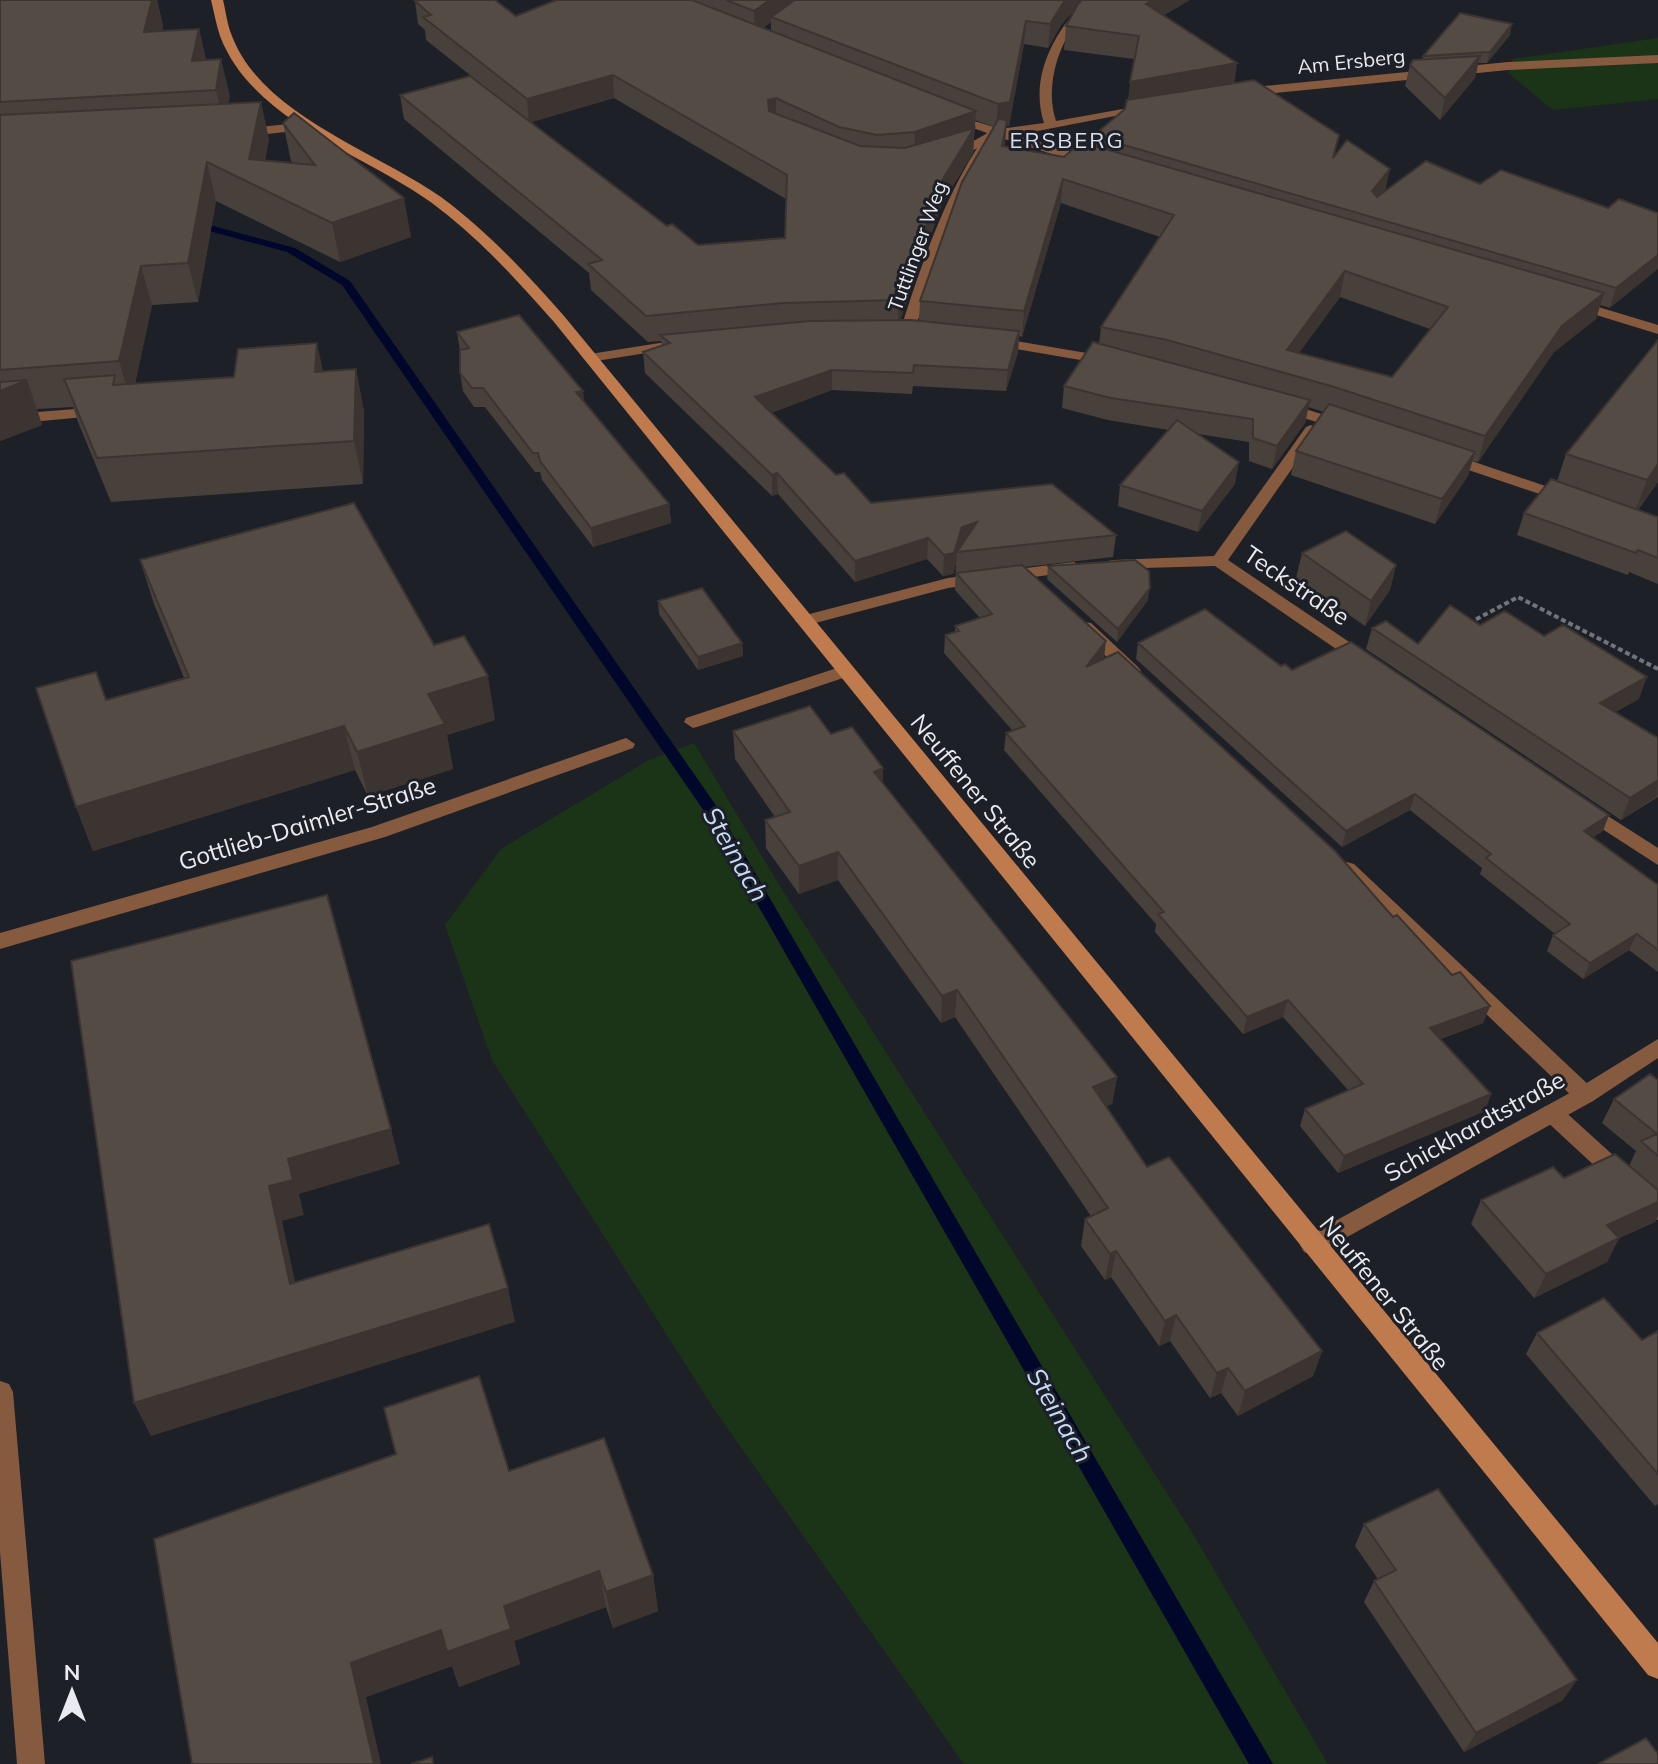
<svg xmlns="http://www.w3.org/2000/svg" width="1658" height="1764" font-family="Mulish,sans-serif">
<style>
.green{fill:#1b3417}
.lines{fill:none;stroke-linecap:round;stroke-linejoin:round}
.stream{fill:#00072a;fill-rule:evenodd}
.path{stroke:#72747b;stroke-width:4;stroke-dasharray:5 3;stroke-linecap:butt}
.service{fill:#855a3f;fill-rule:evenodd}
.minor{fill:#855a3f;fill-rule:evenodd}
.secondary{fill:#bf7a4d;fill-rule:evenodd}
.wall{fill:#48403b;fill-rule:evenodd}
.shaded-wall{fill:#3b3430}
.building{fill:#544b45;stroke:#3b3430;stroke-width:2;fill-rule:evenodd}
.labels{text-anchor:middle;dominant-baseline:central;stroke-width:6;stroke-linejoin:round;paint-order:stroke}
.far-street-label{font-size:20px;fill:#eaebf1;stroke:#1e2028}
.far-neighbourhood-label{font-size:22px;letter-spacing:2px;fill:#dde0ec;stroke:#1e2028}
.street-label{font-size:24px;fill:#eaebf1;stroke:#1e2028}
.water-label{font-size:26px;font-style:italic;fill:#c4dbfa;stroke:#1e2028}
</style>
<rect width="100%" height="100%" fill="#1e2028"/>
<path class="green" d="M 1658,38 L 1658,99 L 1553,110 L 1508,73 L 1513,59 Z
M 694,743 L 778,883 L 1193,1534 L 1328,1764 L 964,1764 L 714,1409 L 492,1060 L 445,925 L 501,849 L 649,760 Z"/>
<g class="lines">
<path class="stream" d="M 191,220 L 295,248 L 350,281 L 715,804 L 1273,1764 L 1249,1764 L 704,811 L 342,285 L 287,252 L 187,225 L 187,221 Z"/>
<path class="path" d="M 1469,623 L 1518,597 L 1658,669"/>
<path class="service" d="M 308,122 L 314,126 L 312,129 L 240,137 L 234,133 L 240,129 Z
M 993,130 L 999,134 L 997,137 L 956,160 L 945,157 Z
M 100,407 L 108,412 L 105,415 L 0,425 L 0,415 Z
M 1085,622 L 1091,623 L 1138,667 L 1141,671 L 1138,675 L 1126,675 L 1079,631 L 1076,627 L 1079,623 Z
M 846,665 L 852,667 L 855,671 L 852,675 L 700,726 L 693,728 L 684,722 L 686,718 Z
M 1347,862 L 1354,864 L 1593,1089 L 1596,1095 L 1593,1101 L 1585,1104 L 1577,1101 L 1340,874 L 1337,869 Z
M 1552,1104 L 1560,1107 L 1658,1196 L 1658,1220 L 1650,1217 L 1544,1119 L 1541,1113 L 1544,1107 Z"/>
<path class="minor" d="M 1086,0 L 1098,0 C 1090,10 1078,18 1072,29 C 1055,54 1046,92 1056,121 L 1145,105 L 1151,109 L 1017,135 L 1098,160 L 1098,166 L 1093,167 L 998,137 L 958,205 L 913,334 L 901,337 L 899,334 C 922,263 944,195 987,133 L 946,118 L 952,114 L 1000,129 L 1044,123 C 1029,77 1054,32 1086,0 Z
M 1658,55 L 1658,63 L 1508,70 L 1244,96 L 1238,92 L 1244,88 L 1508,62 Z
M 1572,299 L 1658,325 L 1658,334 L 1567,306 L 1567,300 Z
M 992,337 L 1110,357 L 1117,361 L 1110,365 L 987,344 L 987,338 Z
M 685,339 L 692,343 L 690,346 L 590,362 L 583,358 L 590,354 Z
M 1280,401 L 1350,423 L 1353,426 L 1345,431 L 1275,409 L 1275,403 Z
M 1311,425 L 1319,430 L 1228,560 L 1370,656 L 1373,660 L 1370,664 L 1358,664 L 1215,566 L 1108,569 L 1108,561 L 1114,560 L 1214,556 L 1306,427 Z
M 1445,452 L 1572,495 L 1574,498 L 1572,501 L 1560,501 L 1439,460 L 1439,454 Z
M 1074,562 L 1082,567 L 1080,571 L 948,588 L 804,626 L 795,621 L 798,617 L 948,578 Z
M 626,738 L 635,744 L 633,748 L 385,837 L 0,949 L 0,933 L 372,827 Z
M 1586,802 L 1658,848 L 1658,865 L 1579,814 L 1576,809 L 1579,804 Z
M 1658,1039 L 1658,1058 L 1593,1101 L 1320,1252 L 1312,1255 L 1304,1252 L 1300,1245 L 1304,1238 L 1577,1089 Z
M 0,1381 L 9,1384 L 13,1392 L 45,1764 L 17,1764 L 0,1552 Z"/>
<path class="secondary" d="M 211,0 L 223,0 C 226,12 227,24 232,36 C 262,115 376,151 441,197 C 487,231 526,273 564,316 L 1658,1643 L 1658,1679 L 1648,1675 L 554,322 C 516,279 478,237 432,203 C 363,153 253,122 220,36 C 216,24 214,12 211,0 Z"/>
</g>
<path class="wall" d="M 0,0 L 157,0 L 163,26 L 162,31 L 199,29 L 206,60 L 230,96 L 228,103 L 269,139 L 265,160 L 293,163 L 291,161 L 283,123 L 411,237 L 340,262 L 216,201 L 198,302 L 152,305 L 135,384 L 356,369 L 364,412 L 363,484 L 111,502 L 78,422 L 73,407 L 37,409 L 42,425 L 0,441 Z
M 556,0 L 1190,0 L 1164,15 L 1234,83 L 1386,188 L 1381,194 L 1480,184 L 1608,208 L 1658,213 L 1610,308 L 1600,305 L 1596,319 L 1554,352 L 1478,462 L 1472,461 L 1468,476 L 1435,524 L 1291,475 L 1296,451 L 1324,412 L 1308,407 L 1305,423 L 1272,469 L 1249,461 L 1249,442 L 1198,434 L 1235,484 L 1198,532 L 1118,506 L 1120,485 L 1169,430 L 1108,420 L 1062,408 L 1064,386 L 1099,344 L 1101,327 L 1160,237 L 1061,203 L 1022,337 L 1019,336 L 1018,352 L 1006,391 L 913,386 L 912,394 L 832,390 L 771,413 L 836,475 L 871,503 L 1116,535 L 1113,557 L 1024,567 L 1104,659 L 1393,917 L 1452,975 L 1490,1006 L 1483,1023 L 1441,1039 L 1491,1094 L 1485,1111 L 1338,1173 L 1300,1126 L 1305,1109 L 1348,1090 L 1283,1017 L 1243,1034 L 1155,932 L 1156,924 L 1004,750 L 1006,733 L 1012,730 L 944,653 L 945,635 L 955,632 L 955,626 L 980,618 L 955,590 L 956,563 L 953,574 L 943,576 L 927,559 L 855,582 L 778,494 L 772,496 L 645,373 L 643,352 L 661,346 L 661,341 L 648,342 L 591,290 L 589,273 L 404,119 L 400,95 L 480,83 L 426,40 L 425,30 L 418,24 L 415,1 L 516,16 ZM 1076,8 L 1066,26 L 1064,50 L 1134,59 L 1128,100 L 1125,109 L 1093,136 L 1092,145 L 1064,157 L 1005,146 L 1006,126 L 1009,126 L 1024,44 L 1048,48 L 1061,25 ZM 771,22 L 771,31 L 763,28 ZM 614,98 L 786,199 L 785,238 L 698,245 L 667,226 L 531,122 ZM 975,120 L 994,127 L 920,301 L 919,321 L 900,320 L 942,204 L 973,153 ZM 1340,297 L 1430,329 L 1392,377 L 1299,353 Z
M 1510,35 L 1487,63 L 1478,63 L 1475,78 L 1440,120 L 1405,86 L 1410,65 L 1423,60 L 1423,56 Z
M 457,332 L 584,402 L 669,504 L 671,523 L 593,547 L 542,480 L 540,472 L 535,472 L 485,407 L 474,407 L 463,391 L 460,373 L 460,351 Z
M 1566,454 L 1658,482 L 1638,510 L 1658,517 L 1658,584 L 1629,572 L 1628,575 L 1517,535 L 1524,513 L 1557,481 Z
M 1302,553 L 1396,565 L 1390,590 L 1365,626 L 1296,578 Z
M 140,560 L 434,645 L 495,720 L 447,735 L 453,769 L 368,796 L 355,770 L 93,851 L 76,807 L 106,700 L 184,678 L 154,604 Z
M 1048,566 L 1148,600 L 1117,642 L 1047,579 Z
M 658,601 L 742,643 L 743,656 L 698,670 L 659,614 Z
M 1480,625 L 1639,699 L 1615,712 L 1658,738 L 1658,797 L 1621,820 L 1366,649 L 1372,628 L 1418,644 Z
M 1138,643 L 1281,666 L 1292,670 L 1603,831 L 1592,838 L 1658,885 L 1658,972 L 1629,950 L 1583,979 L 1547,951 L 1553,935 L 1555,934 L 1480,874 L 1482,868 L 1410,810 L 1342,847 L 1136,659 Z
M 733,731 L 831,734 L 883,768 L 883,783 L 1117,1077 L 1112,1104 L 1106,1106 L 1147,1167 L 1322,1351 L 1313,1376 L 1238,1416 L 1221,1393 L 1210,1398 L 1170,1341 L 1159,1346 L 1111,1277 L 1105,1280 L 1081,1246 L 1085,1219 L 1091,1216 L 955,1017 L 941,1023 L 838,880 L 799,894 L 766,848 L 765,820 L 775,817 L 735,759 Z
M 1658,1080 L 1658,1216 L 1655,1222 L 1619,1238 L 1607,1262 L 1534,1298 L 1471,1224 L 1481,1200 L 1564,1178 L 1629,1166 L 1636,1151 L 1602,1123 L 1614,1099 Z
M 1658,1331 L 1658,1504 L 1655,1506 L 1526,1354 L 1537,1333 L 1642,1340 Z
M 509,1471 L 653,1575 L 658,1611 L 613,1628 L 606,1607 L 514,1641 L 520,1664 L 459,1687 L 452,1666 L 366,1697 L 192,1764 Z
M 1364,1524 L 1563,1700 L 1464,1752 L 1364,1602 L 1374,1581 L 1378,1579 L 1355,1546 Z"/>
<path class="shaded-wall" d="M 152,0 L 157,0 L 163,26 L 153,69 L 144,32 Z
M 770,0 L 803,0 L 771,17 L 771,22 L 755,34 L 754,11 Z
M 1065,0 L 1083,0 L 1061,25 L 1048,48 L 1050,24 Z
M 1152,0 L 1190,0 L 1143,27 L 1146,4 Z
M 1026,21 L 1024,44 L 1009,126 L 1006,126 L 1005,145 L 1000,170 L 996,128 L 998,104 Z
M 1512,24 L 1510,35 L 1487,63 L 1490,52 Z
M 199,29 L 207,65 L 192,61 Z
M 1480,56 L 1475,78 L 1440,120 L 1445,98 Z
M 221,59 L 230,96 L 224,127 L 216,90 Z
M 1237,63 L 1234,87 L 1128,105 L 1130,82 Z
M 613,75 L 614,98 L 529,123 L 527,99 Z
M 776,98 L 776,122 L 769,124 L 768,100 Z
M 261,102 L 269,139 L 260,188 L 249,159 Z
M 976,111 L 973,153 L 942,204 L 898,326 L 899,300 L 914,156 L 915,132 Z
M 207,162 L 216,201 L 198,302 L 188,263 Z
M 1390,169 L 1386,188 L 1368,210 L 1372,191 Z
M 1063,179 L 1061,203 L 1022,337 L 1024,311 Z
M 404,198 L 411,237 L 340,262 L 332,223 Z
M 1658,255 L 1658,269 L 1610,308 L 1616,288 Z
M 141,266 L 152,305 L 131,402 L 119,361 Z
M 1345,271 L 1340,297 L 1284,373 L 1287,350 Z
M 1604,293 L 1596,319 L 1554,352 L 1478,462 L 1485,436 L 1562,326 Z
M 1019,331 L 1018,352 L 1006,391 L 1008,370 Z
M 317,343 L 326,385 L 315,372 Z
M 356,369 L 364,412 L 363,484 L 354,441 Z
M 832,370 L 832,390 L 756,418 L 755,397 Z
M 27,380 L 42,425 L 0,441 L 0,391 Z
M 583,391 L 585,409 L 576,392 Z
M 1310,400 L 1305,423 L 1272,469 L 1277,446 Z
M 1475,452 L 1468,476 L 1435,524 L 1442,499 Z
M 1239,462 L 1235,484 L 1198,532 L 1202,511 Z
M 1658,464 L 1658,482 L 1634,514 L 1647,480 Z
M 777,473 L 778,494 L 772,496 L 772,475 Z
M 669,504 L 671,523 L 593,547 L 591,528 Z
M 977,522 L 957,552 L 956,563 L 953,574 L 943,576 L 944,555 L 962,527 Z
M 928,538 L 927,559 L 855,582 L 855,561 Z
M 1396,565 L 1390,590 L 1365,626 L 1371,601 Z
M 1150,588 L 1148,600 L 1117,642 L 1118,629 Z
M 1106,641 L 1104,658 L 1086,667 Z
M 742,643 L 743,656 L 698,670 L 698,657 Z
M 488,676 L 495,720 L 447,735 L 453,769 L 368,796 L 357,752 L 428,694 Z
M 1647,677 L 1639,699 L 1592,725 L 1600,703 Z
M 344,726 L 355,770 L 93,851 L 76,807 Z
M 883,768 L 883,796 L 874,772 Z
M 1658,780 L 1657,796 L 1621,820 L 1630,798 Z
M 1415,794 L 1410,810 L 1342,847 L 1346,831 Z
M 1609,815 L 1603,831 L 1577,848 L 1584,831 Z
M 838,852 L 838,880 L 799,894 L 799,866 Z
M 1637,934 L 1629,950 L 1583,979 L 1590,963 Z
M 957,990 L 955,1017 L 941,1023 L 942,996 Z
M 1288,1000 L 1283,1017 L 1243,1034 L 1247,1017 Z
M 1490,1006 L 1483,1023 L 1424,1045 L 1430,1028 Z
M 1117,1077 L 1112,1104 L 1089,1114 L 1093,1087 Z
M 1491,1094 L 1485,1111 L 1338,1173 L 1344,1156 Z
M 391,1129 L 400,1164 L 299,1194 L 304,1215 L 282,1221 L 303,1318 L 290,1284 L 269,1186 L 288,1159 Z
M 1658,1202 L 1658,1216 L 1655,1222 L 1619,1238 L 1607,1262 L 1534,1298 L 1546,1274 L 1607,1225 Z
M 1116,1251 L 1111,1277 L 1105,1280 L 1110,1254 Z
M 508,1288 L 515,1322 L 151,1436 L 134,1403 Z
M 1176,1315 L 1170,1341 L 1159,1346 L 1165,1321 Z
M 1322,1351 L 1313,1376 L 1238,1416 L 1245,1391 Z
M 1228,1368 L 1221,1393 L 1210,1398 L 1217,1373 Z
M 599,1571 L 606,1607 L 514,1641 L 520,1664 L 459,1687 L 452,1666 L 366,1697 L 381,1764 L 374,1764 L 351,1663 Z
M 653,1575 L 658,1611 L 613,1628 L 606,1592 Z
M 1577,1680 L 1563,1700 L 1464,1752 L 1476,1733 Z"/>
<path class="building" d="M 0,0 L 152,0 L 144,32 L 199,29 L 192,61 L 221,59 L 216,90 L 0,102 Z
M 420,0 L 495,0 L 516,16 L 556,0 L 692,0 L 976,111 L 915,132 L 877,135 L 839,127 L 776,98 L 768,100 L 769,111 L 860,146 L 905,148 L 974,128 L 943,179 L 899,300 L 783,303 L 646,316 L 588,264 L 602,260 L 400,95 L 470,76 L 667,226 L 672,224 L 698,245 L 785,238 L 787,175 L 613,75 L 527,99 L 423,17 L 431,15 L 415,1 Z
M 726,0 L 770,0 L 754,11 Z
M 795,0 L 1065,0 L 1050,24 L 1026,21 L 1010,102 L 998,104 L 771,17 Z
M 1082,0 L 1152,0 L 1146,4 L 1237,63 L 1130,82 L 1139,36 L 1066,26 L 1078,4 Z
M 1460,13 L 1512,24 L 1490,52 L 1423,56 Z
M 1480,56 L 1445,98 L 1410,65 L 1413,60 Z
M 1254,80 L 1339,135 L 1333,158 L 1347,140 L 1390,169 L 1372,191 L 1377,197 L 1426,161 L 1480,184 L 1501,170 L 1608,208 L 1619,199 L 1658,213 L 1658,255 L 1616,288 L 1093,136 L 1125,109 L 1127,100 Z
M 261,102 L 249,159 L 315,165 L 283,123 L 294,113 L 404,198 L 332,223 L 207,162 L 188,263 L 141,266 L 119,361 L 0,370 L 0,115 Z
M 999,118 L 1007,121 L 1002,146 L 1064,157 L 1081,142 L 1604,293 L 1562,326 L 1485,436 L 1331,386 L 1167,340 L 1101,327 L 1174,215 L 1063,179 L 1024,311 L 920,301 L 962,182 ZM 1345,271 L 1448,307 L 1392,377 L 1287,350 Z
M 519,315 L 583,391 L 576,392 L 669,504 L 591,528 L 540,461 L 538,453 L 533,453 L 483,388 L 472,388 L 460,373 L 460,350 L 469,348 L 457,332 Z
M 911,320 L 1019,331 L 1008,370 L 914,365 L 913,373 L 832,370 L 755,397 L 836,475 L 844,473 L 871,503 L 1052,484 L 1116,535 L 957,552 L 977,522 L 962,527 L 954,553 L 944,555 L 928,538 L 855,561 L 777,473 L 772,475 L 643,352 L 670,343 L 660,335 L 810,321 Z
M 1658,340 L 1658,464 L 1647,480 L 1566,454 Z
M 1093,342 L 1310,400 L 1277,446 L 1253,438 L 1253,419 L 1111,398 L 1064,386 Z
M 317,343 L 315,372 L 356,369 L 354,441 L 97,458 L 64,379 L 115,375 L 113,385 L 234,377 L 238,349 Z
M 27,380 L 0,391 L 0,382 Z
M 1329,404 L 1475,452 L 1442,499 L 1296,451 Z
M 1177,420 L 1239,462 L 1202,511 L 1120,485 Z
M 1551,479 L 1658,517 L 1658,558 L 1638,550 L 1636,553 L 1524,513 Z
M 354,503 L 434,645 L 464,636 L 488,676 L 428,694 L 445,724 L 357,752 L 344,726 L 76,807 L 36,688 L 96,672 L 106,700 L 189,677 L 140,560 Z
M 1346,531 L 1396,565 L 1371,601 L 1302,553 Z
M 1135,560 L 1149,571 L 1150,588 L 1118,629 L 1048,566 Z
M 1022,565 L 1106,641 L 1086,667 L 1118,652 L 1335,851 L 1393,917 L 1397,915 L 1452,975 L 1460,972 L 1490,1006 L 1430,1028 L 1491,1094 L 1344,1156 L 1305,1109 L 1363,1084 L 1288,1000 L 1247,1017 L 1158,914 L 1164,912 L 1006,733 L 1025,726 L 945,635 L 959,631 L 955,626 L 992,614 L 956,573 Z
M 702,588 L 742,643 L 698,657 L 658,601 Z
M 1450,605 L 1480,625 L 1505,611 L 1544,636 L 1563,625 L 1647,677 L 1600,703 L 1658,738 L 1658,780 L 1630,798 L 1372,628 L 1386,621 L 1418,644 Z
M 1205,609 L 1281,666 L 1285,664 L 1292,670 L 1351,642 L 1609,815 L 1584,831 L 1658,885 L 1658,950 L 1637,934 L 1590,963 L 1553,935 L 1570,924 L 1486,858 L 1491,854 L 1415,794 L 1346,831 L 1138,643 Z
M 810,706 L 831,734 L 852,727 L 883,768 L 874,772 L 1117,1077 L 1093,1087 L 1147,1167 L 1169,1157 L 1322,1351 L 1245,1391 L 1228,1368 L 1217,1373 L 1176,1315 L 1165,1321 L 1116,1251 L 1110,1254 L 1085,1219 L 1108,1208 L 957,990 L 942,996 L 838,852 L 799,866 L 765,820 L 790,812 L 733,731 Z
M 327,895 L 391,1129 L 288,1159 L 293,1180 L 269,1186 L 290,1284 L 489,1224 L 508,1288 L 134,1403 L 71,961 Z
M 1650,1074 L 1658,1080 L 1658,1156 L 1641,1141 L 1657,1134 L 1614,1099 Z
M 1615,1154 L 1658,1190 L 1658,1202 L 1607,1225 L 1619,1238 L 1546,1274 L 1481,1200 L 1553,1167 L 1564,1178 Z
M 1604,1298 L 1642,1340 L 1658,1331 L 1658,1474 L 1537,1333 Z
M 479,1376 L 509,1471 L 604,1438 L 653,1575 L 606,1592 L 599,1571 L 504,1606 L 511,1629 L 447,1652 L 441,1630 L 351,1663 L 374,1764 L 192,1764 L 154,1539 L 396,1454 L 384,1408 Z
M 1438,1489 L 1577,1680 L 1476,1733 L 1374,1581 L 1396,1570 L 1364,1524 Z
M 1646,1738 L 1658,1754 L 1658,1764 L 1598,1764 Z
M 432,1757 L 433,1764 L 411,1764 Z"/>
<g class="labels">
<g class="far-street-label">
<text transform="translate(1351 61) rotate(-6)">Am Ersberg</text>
<text transform="translate(917 246) rotate(-70)">Tuttlinger Weg</text>
</g>
<g class="far-neighbourhood-label">
<text x="1067" y="140">ERSBERG</text>
</g>
<g class="street-label">
<text transform="translate(1297 585) rotate(34)">Teckstraße</text>
<text transform="translate(976 791) rotate(51)">Neuffener Straße</text>
<text transform="translate(307 823) rotate(-17)">Gottlieb-Daimler-Straße</text>
<text transform="translate(1474 1126) rotate(-29)">Schickhardtstraße</text>
<text transform="translate(1385 1293) rotate(51)">Neuffener Straße</text>
</g>
<g class="water-label">
<text transform="translate(736 854) rotate(60)">Steinach</text>
<text transform="translate(1060 1415) rotate(60)">Steinach</text>
</g>
</g>
<g transform="translate(72 1692)" stroke="#1e2028" stroke-width="6" paint-order="stroke">
<path d="M0-6L14 30L0 20L-14 30Z" fill="#eaebf1"/>
<text y="-12" font-size="22" font-weight="bold" text-anchor="middle" fill="#eaebf1">N</text>
</g>
</svg>
